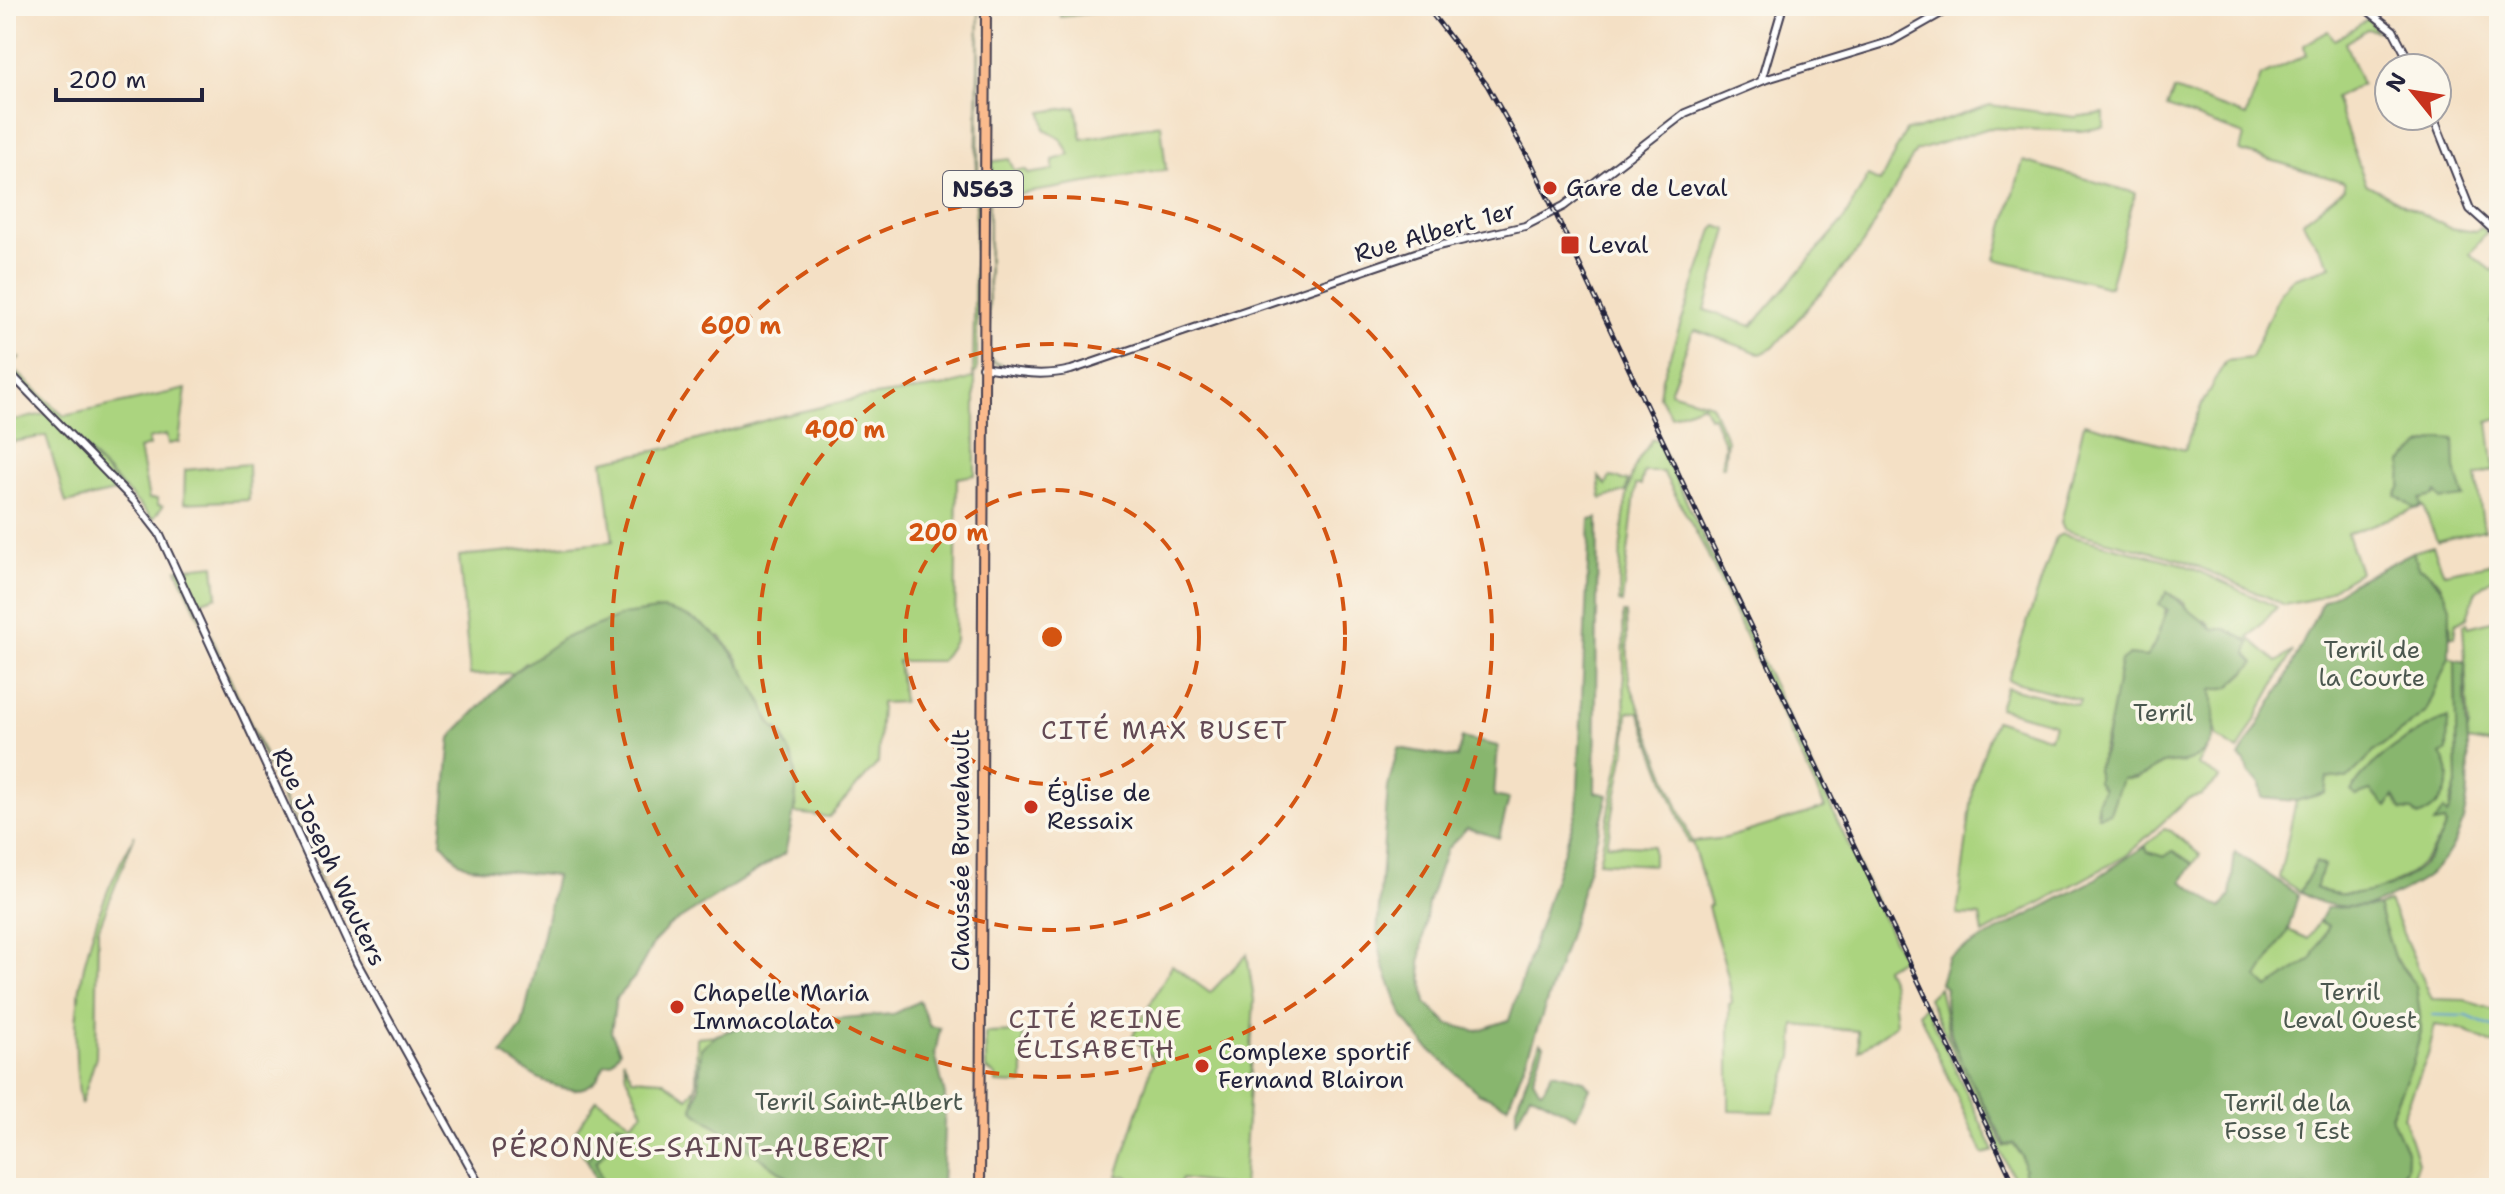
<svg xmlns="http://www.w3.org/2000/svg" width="2505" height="1194" font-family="'Shantell Sans',sans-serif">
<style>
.green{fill:#abd47f;stroke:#667b5d;stroke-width:2;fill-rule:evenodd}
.forest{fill:#88b66e;stroke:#556c54;stroke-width:2}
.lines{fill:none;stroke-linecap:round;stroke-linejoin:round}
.stream{stroke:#64a0d5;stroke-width:2}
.tertiary-casing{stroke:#423e50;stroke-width:10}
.primary-casing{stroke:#423e50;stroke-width:12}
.tertiary{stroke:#fff;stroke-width:6}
.primary{stroke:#fbbb8d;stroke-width:8}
.rail-casing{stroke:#22223b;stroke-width:5}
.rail{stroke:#fbf7ec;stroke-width:2;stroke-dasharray:6;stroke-linecap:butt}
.ring{fill:none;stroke:#d45411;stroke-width:4;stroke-dasharray:14 10}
.poi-dot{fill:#c8321e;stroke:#fbf7ec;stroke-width:3}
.labels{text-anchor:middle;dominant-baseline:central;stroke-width:7;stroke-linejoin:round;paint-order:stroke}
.shield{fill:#fbf7ec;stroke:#636270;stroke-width:2}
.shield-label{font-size:22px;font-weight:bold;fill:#22223b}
.poi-label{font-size:24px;fill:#22223b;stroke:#fbf7ec;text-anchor:start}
.street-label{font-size:24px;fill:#22223b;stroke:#fbf7ec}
.park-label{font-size:24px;fill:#4b574f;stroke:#fbf7ec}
.neighbourhood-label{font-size:26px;letter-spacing:2px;fill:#624953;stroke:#fbf7ec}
.quarter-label{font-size:28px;letter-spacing:2px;fill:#624953;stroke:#fbf7ec}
.centre{fill:#d45411;stroke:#fbf7ec;stroke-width:4}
.ring-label{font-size:24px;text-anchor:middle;font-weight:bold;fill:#d45411;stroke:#fbf7ec;stroke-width:7;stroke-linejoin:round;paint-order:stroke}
</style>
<rect width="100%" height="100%" fill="#fbf7ec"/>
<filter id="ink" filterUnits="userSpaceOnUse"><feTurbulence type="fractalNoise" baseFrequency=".0125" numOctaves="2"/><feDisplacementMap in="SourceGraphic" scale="16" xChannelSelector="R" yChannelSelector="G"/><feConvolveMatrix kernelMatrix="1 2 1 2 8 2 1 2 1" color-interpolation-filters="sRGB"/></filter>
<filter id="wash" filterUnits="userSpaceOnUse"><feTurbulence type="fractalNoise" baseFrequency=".006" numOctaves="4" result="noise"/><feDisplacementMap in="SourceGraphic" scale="32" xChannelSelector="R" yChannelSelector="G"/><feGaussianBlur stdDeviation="1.8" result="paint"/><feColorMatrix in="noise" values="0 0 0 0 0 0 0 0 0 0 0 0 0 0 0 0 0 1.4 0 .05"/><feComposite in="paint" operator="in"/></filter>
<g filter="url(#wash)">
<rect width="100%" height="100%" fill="#f4e0c5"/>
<path class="green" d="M 979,6 L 977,371 L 973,375 Z
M 1059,6 L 1143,6 L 1061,17 Z
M 2368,19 L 2377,31 L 2367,29 L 2345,43 L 2362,84 L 2335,98 L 2366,184 L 2449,228 L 2476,232 L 2481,227 L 2487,232 L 2470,254 L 2492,271 L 2499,262 L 2499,298 L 2491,322 L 2499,324 L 2499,419 L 2488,422 L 2494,470 L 2476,476 L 2484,530 L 2437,541 L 2423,506 L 2347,534 L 2360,572 L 2317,598 L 2285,605 L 2183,560 L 2064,530 L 2061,523 L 2084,423 L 2185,450 C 2193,418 2209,389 2226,361 L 2251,358 L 2280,292 L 2294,278 L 2331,266 L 2302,222 L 2345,188 L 2344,182 L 2240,151 L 2244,135 L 2167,107 L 2174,90 L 2246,116 L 2261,76 L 2306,55 L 2304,45 L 2328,31 L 2335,40 Z
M 1990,105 L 2075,117 L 2104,113 L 2104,127 L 2081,131 L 1989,128 L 1916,151 L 1861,247 L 1773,348 L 1761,354 L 1696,330 L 1692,333 L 1670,392 L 1711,404 L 1727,440 L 1724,466 L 1721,466 L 1725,445 L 1713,416 L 1709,417 L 1703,404 L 1671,416 L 1659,396 L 1662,378 L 1713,230 L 1717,226 L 1728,230 L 1705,310 L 1752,326 L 1843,221 L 1868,176 L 1880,182 L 1906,130 L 1919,129 Z
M 1076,107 L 1082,139 L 1161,124 L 1166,170 L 989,199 L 989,359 L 1008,368 L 988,361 L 989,158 L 989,162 L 1009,159 L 1014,170 L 1026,170 L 1028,174 L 1053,170 L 1053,160 L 1070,155 L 1061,139 L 1045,130 L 1042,112 Z
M 2023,161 L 2135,193 L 2110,287 L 1995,259 Z
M 6,357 L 21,358 L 7,363 L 64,416 L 186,389 L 179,442 L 168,444 L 166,435 L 148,439 L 149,446 L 139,449 L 149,499 L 157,499 L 158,505 L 163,506 L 153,519 L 6,366 Z
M 975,377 L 975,475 L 957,478 L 955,640 L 941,661 L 898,661 L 903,702 L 881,703 L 878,763 L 829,817 L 795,813 L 796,773 L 783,735 L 771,724 L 736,656 L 720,636 L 525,663 L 513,673 L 470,675 L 459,556 L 613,541 L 603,461 L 669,448 L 773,418 L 860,398 L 947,386 Z
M 49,413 L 124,490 L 66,503 L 46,436 L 6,443 L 6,422 Z
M 1657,439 L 1902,958 L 1885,968 L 1892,984 L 1896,1024 L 1859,1051 L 1858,1031 L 1795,1025 L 1793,1057 L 1773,1112 L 1729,1111 L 1729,1004 L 1732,1003 C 1729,968 1716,939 1708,906 L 1711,905 L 1692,843 L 1689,843 L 1639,712 L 1628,712 L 1626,747 L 1607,844 L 1653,846 L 1653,865 L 1599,862 L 1625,733 L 1623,613 L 1626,613 L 1629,681 L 1692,842 L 1726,838 L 1825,808 L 1705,549 L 1663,472 L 1644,472 L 1641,485 L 1636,485 L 1622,603 L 1619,602 C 1619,570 1622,488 1638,461 C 1642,453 1648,448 1651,440 Z
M 248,464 L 249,500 L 184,503 L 185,470 Z
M 1599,477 L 1606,485 L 1610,477 L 1628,481 L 1626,492 L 1601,499 Z
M 2062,534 L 2183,564 L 2277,607 L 2249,638 L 2277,662 L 2293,651 L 2238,751 L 2216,736 L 2212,690 L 2229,687 L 2247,671 L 2247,654 L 2226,629 L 2213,629 L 2206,621 L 2196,619 L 2183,602 L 2167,592 C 2168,609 2158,644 2146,657 L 2129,655 L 2097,769 L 2103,789 L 2096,811 L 2098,816 L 2110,813 L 2121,779 L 2135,779 L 2163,764 L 2188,761 L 2207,749 L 2198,765 L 2220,778 L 2202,795 L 2189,798 L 2126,856 L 1983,934 L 1980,916 L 1957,915 L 1974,782 L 1995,720 L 2050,738 L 2054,724 L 1999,708 L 2006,687 L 2078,705 L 2080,700 L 2008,680 L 2056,537 Z
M 2433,546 L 2444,573 L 2499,562 L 2499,573 L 2476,591 L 2467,617 L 2456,623 L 2454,637 L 2451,637 C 2450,611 2448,577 2419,568 L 2413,552 Z
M 214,565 L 217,596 L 196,603 L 346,935 L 177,569 Z
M 2499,619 L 2499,746 L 2468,741 L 2465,738 L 2469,728 L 2463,625 L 2467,622 L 2468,627 Z
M 2449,657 L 2455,660 L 2457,784 C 2448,798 2450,816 2444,830 C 2423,879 2365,908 2314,888 L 2317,862 L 2300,892 L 2279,878 L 2296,801 L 2325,793 L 2327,777 L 2347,779 L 2376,750 L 2426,712 ZM 2446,731 L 2447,750 L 2441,755 L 2413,811 L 2401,810 L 2393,796 L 2388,806 L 2370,791 Z
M 2164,829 L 2171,831 L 2200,855 L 2193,864 L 2174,851 L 2164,857 L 2148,852 L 2145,846 Z
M 135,835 L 98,930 L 96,1057 L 81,1105 C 64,1009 88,919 135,835 Z
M 2389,902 L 2432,999 L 2465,1000 L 2499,1012 L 2499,1047 L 2461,1029 L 2435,1025 L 2428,1055 L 2403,1116 L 2418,1162 L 2408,1188 L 2390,1188 L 2406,1169 L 2407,1154 L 2390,1116 L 2412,1066 L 2422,1027 L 2408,974 L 2394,957 L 2378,906 Z
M 2319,921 L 2329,926 L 2311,960 L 2268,988 L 2257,978 L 2288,930 L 2308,939 Z
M 1247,954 L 1254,1000 L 1243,1188 L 1182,1179 L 1176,1188 L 1143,1188 L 1126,1176 L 1117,1176 L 1154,1059 L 1132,1037 L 1172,965 L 1210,993 Z
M 1939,987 L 1949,1036 L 2004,1147 L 2013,1143 L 2022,1156 L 2026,1188 L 2018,1188 L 1928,998 Z
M 1925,1005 L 1994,1151 L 1983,1154 L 1919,1013 Z
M 1023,1032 L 1023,1084 L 996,1083 L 996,1076 L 986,1069 L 985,1033 Z
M 717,1035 L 701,1049 L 693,1110 L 803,1188 L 604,1188 L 596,1162 L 628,1127 L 594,1150 L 587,1160 L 571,1138 L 597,1099 L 631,1123 L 643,1112 L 626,1076 L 623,1059 L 632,1078 L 662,1080 L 688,1098 L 696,1086 L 697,1037 Z"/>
<path class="forest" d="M 2442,438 L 2454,439 L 2455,469 L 2464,497 L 2441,500 L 2436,492 L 2434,496 L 2420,499 L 2421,507 L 2415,509 L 2396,495 L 2401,486 L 2402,462 L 2422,445 Z
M 1598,518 L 1595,792 L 1608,795 C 1581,902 1549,1004 1508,1106 L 1478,1093 L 1426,1046 L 1403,1017 L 1383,965 L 1377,935 L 1388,787 L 1398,748 L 1457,758 L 1462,738 L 1498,746 L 1494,796 L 1509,799 L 1499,838 L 1467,828 L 1446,850 L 1428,903 L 1420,963 L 1426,1003 L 1448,1024 L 1476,1031 L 1509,1020 L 1577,810 L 1590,520 Z
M 2413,552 L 2419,568 L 2427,571 L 2445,593 L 2450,607 L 2449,657 L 2426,712 L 2376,750 L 2347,779 L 2327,777 L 2325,793 L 2296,801 L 2262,798 L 2260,783 L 2248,773 L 2245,762 L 2239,757 L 2283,684 L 2322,603 L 2352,583 Z
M 2167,592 L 2213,629 L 2226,629 L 2250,642 L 2247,654 L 2255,663 L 2229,687 L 2212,690 C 2214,720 2223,748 2188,761 C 2180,764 2170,761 2163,764 C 2145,773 2144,779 2122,779 L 2110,813 L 2098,816 L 2097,802 L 2103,789 L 2097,782 L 2097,769 L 2104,752 L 2121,661 L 2129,655 L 2146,657 C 2158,644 2159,625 2168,610 L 2159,604 Z
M 663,609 C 717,620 737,657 762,702 C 766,709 767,719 772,725 C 784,741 794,753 796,774 C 798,801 791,827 785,853 L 669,926 L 654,942 L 635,977 L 616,998 L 611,1032 L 620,1051 L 612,1062 L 605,1064 C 602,1068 599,1077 596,1080 C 572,1106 523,1070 502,1054 L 522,1026 L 556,876 L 469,867 L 459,862 L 441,842 L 451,738 L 458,729 L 513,673 L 562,639 L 623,615 Z
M 2455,660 L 2463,661 L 2465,665 C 2461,731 2489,818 2434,870 C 2423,881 2407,889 2393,896 C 2365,912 2326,910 2300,892 L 2316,862 L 2324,866 L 2315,888 C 2350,903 2396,890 2424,864 C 2433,855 2440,837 2446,826 L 2444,822 L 2434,824 L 2443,810 L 2447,815 C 2454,806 2451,794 2457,784 Z
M 2448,718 L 2447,751 L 2441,755 C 2459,779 2443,807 2418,817 L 2413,811 L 2401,810 L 2394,796 L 2387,807 L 2370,791 L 2356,796 L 2351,791 C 2372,758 2412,732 2448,718 Z
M 2145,846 L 2148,852 L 2164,857 L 2173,851 L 2193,864 L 2182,881 L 2221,908 L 2230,896 L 2235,852 L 2298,895 L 2288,930 L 2258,978 L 2268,988 L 2311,960 L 2329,926 L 2319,921 L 2326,908 L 2378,906 L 2394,957 L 2416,986 L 2422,1028 L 2412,1066 L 2390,1115 L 2407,1153 L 2406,1169 L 2390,1188 L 2026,1188 L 2022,1156 L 2013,1143 L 2006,1146 C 1985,1100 1938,1037 1946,988 L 1940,983 L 1948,957 L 2089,883 Z
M 919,1001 L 930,1026 L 940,1028 L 935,1054 L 945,1095 L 942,1188 L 803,1188 L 693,1110 L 699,1088 L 701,1048 L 717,1035 L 741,1026 L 893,1014 Z
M 1540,1043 L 1544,1045 L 1533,1078 L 1539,1089 L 1543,1090 L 1552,1072 L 1583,1080 L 1590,1088 L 1576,1117 L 1530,1093 L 1516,1122 L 1516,1107 Z
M 616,1123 L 628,1126 L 596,1162 L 604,1188 L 599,1188 L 587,1160 Z"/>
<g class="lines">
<path class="stream" d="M 2432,1015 L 2467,1016 L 2499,1030"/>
</g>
</g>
<g filter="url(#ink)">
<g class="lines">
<g class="tertiary-casing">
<path id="tertiary" d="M 2362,6 L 2393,30 L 2413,68
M 1761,81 L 1783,6
M 2433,116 L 2470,209 L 2499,235
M 982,367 C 1015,371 1038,378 1071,370 L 1430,248 L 1525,226 L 1564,206 L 1685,113 L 1767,79 L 1892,41 L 1954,6
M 6,369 L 135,502 L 159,533 L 357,963 L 482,1188"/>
</g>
<g class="primary-casing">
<path id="primary" d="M 980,1188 L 986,6"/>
</g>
<use href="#tertiary" class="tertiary"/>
<use href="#primary" class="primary"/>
<g class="rail-casing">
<path id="rail" d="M 1426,6 L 1487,85 L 1533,166 L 2016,1188"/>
</g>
<use href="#rail" class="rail"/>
</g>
</g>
<g class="ring">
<circle cx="1052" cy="637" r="147"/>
<circle cx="1052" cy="637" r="293"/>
<circle cx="1052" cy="637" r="440"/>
</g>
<g class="poi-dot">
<circle cx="1550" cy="188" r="8"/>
<rect x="1560" y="235" width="20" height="20" rx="4"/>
<circle cx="1031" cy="807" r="8"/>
<circle cx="677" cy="1007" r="8"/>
<circle cx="1202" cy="1066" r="8"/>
</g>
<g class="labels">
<rect class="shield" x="943" y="171" width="80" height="36" rx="6"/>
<g class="shield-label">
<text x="983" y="189">N563</text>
</g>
<g class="poi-label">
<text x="1566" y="188">Gare de Leval</text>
<text x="1588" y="245">Leval</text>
<text x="1047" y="793">Église de<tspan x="1047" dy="28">Ressaix</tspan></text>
<text x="693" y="993">Chapelle Maria<tspan x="693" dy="28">Immacolata</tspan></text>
<text x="1218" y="1052">Complexe sportif<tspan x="1218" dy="28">Fernand Blairon</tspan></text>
</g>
<g class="street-label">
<text transform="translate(1435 232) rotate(-16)">Rue Albert 1er</text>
<text transform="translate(961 850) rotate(-90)">Chaussée Brunehault</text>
<text transform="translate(329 857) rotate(65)">Rue Joseph Wauters</text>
</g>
<g class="park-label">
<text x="2372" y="650">Terril de<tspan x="2372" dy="28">la Courte</tspan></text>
<text x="2163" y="713">Terril</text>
<text x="2350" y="992">Terril<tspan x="2350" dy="28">Leval Ouest</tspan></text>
<text x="859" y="1102">Terril Saint-Albert</text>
<text x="2287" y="1103">Terril de la<tspan x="2287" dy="28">Fosse 1 Est</tspan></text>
</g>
<g class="neighbourhood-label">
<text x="1165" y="729">CITÉ MAX BUSET</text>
<text x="1096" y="1018">CITÉ REINE<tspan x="1096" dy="30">ÉLISABETH</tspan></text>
</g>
<g class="quarter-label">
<text x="691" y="1147">PÉRONNES-SAINT-ALBERT</text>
</g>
</g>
<circle cx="1052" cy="637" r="12" class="centre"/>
<g class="ring-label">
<text x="741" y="334">600 m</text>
<text x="845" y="438">400 m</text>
<text x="948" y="541">200 m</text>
</g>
<rect width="2505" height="1194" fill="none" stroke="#fbf7ec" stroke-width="32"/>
<g transform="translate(2413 92) rotate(300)"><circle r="38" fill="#fbf7ec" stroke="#a4a2a5" stroke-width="2"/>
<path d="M0-6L14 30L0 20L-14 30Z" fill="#c8321e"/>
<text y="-12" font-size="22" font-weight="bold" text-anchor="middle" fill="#22223b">N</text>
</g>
<path d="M56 88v12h146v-12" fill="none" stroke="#22223b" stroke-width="4"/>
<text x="68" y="88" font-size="24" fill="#22223b" stroke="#fbf7ec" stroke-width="6" paint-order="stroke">200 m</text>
</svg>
